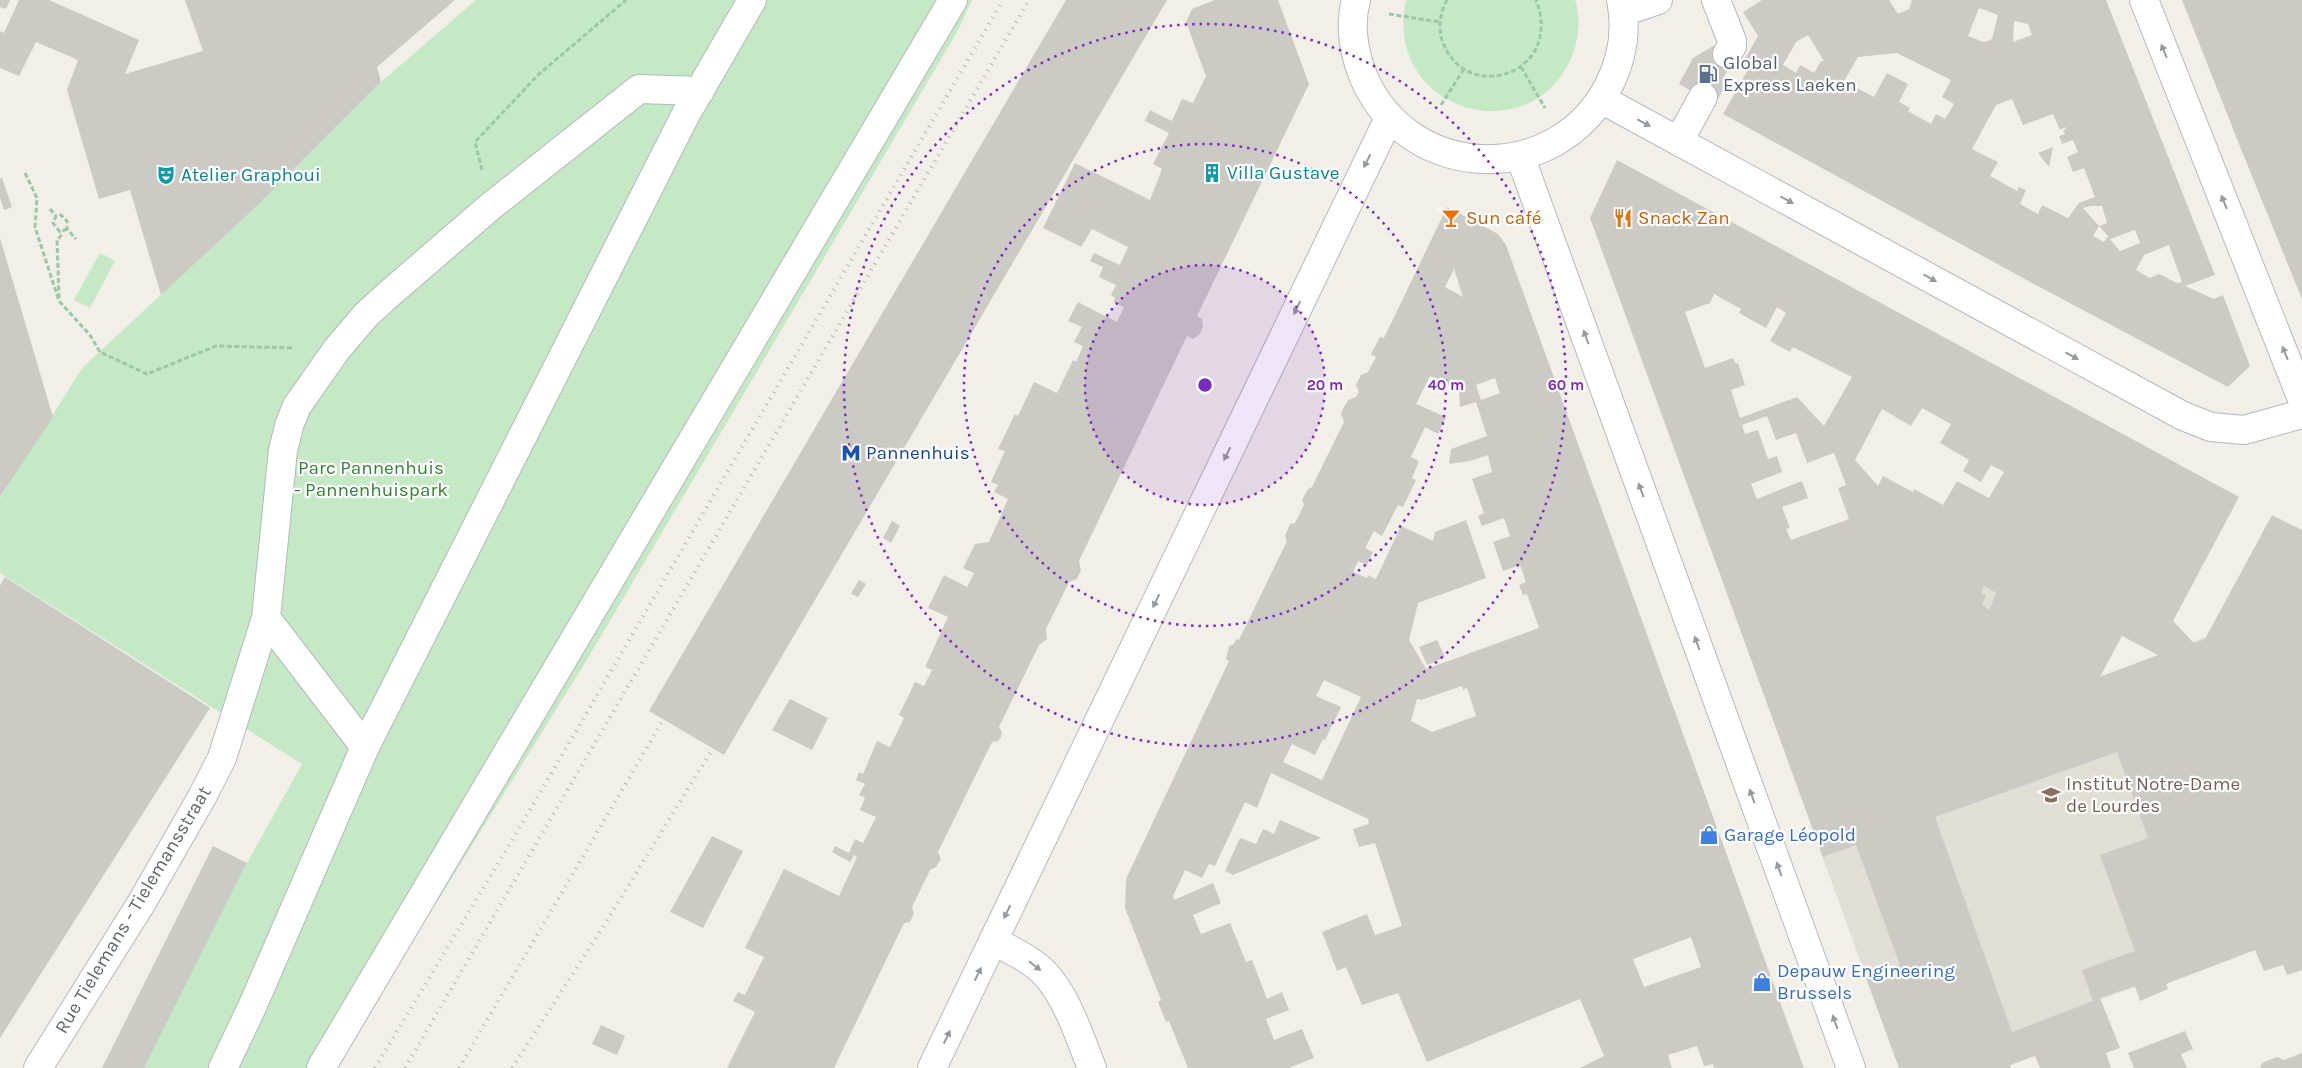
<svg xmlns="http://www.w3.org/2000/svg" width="2302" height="1068" font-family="Karla,sans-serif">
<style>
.education{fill:#e1ded6}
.green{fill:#c5e8c5}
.building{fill:#cccac5;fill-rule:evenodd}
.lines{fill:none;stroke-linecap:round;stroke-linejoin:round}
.minor-tunnel{stroke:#ccccc8;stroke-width:28;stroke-dasharray:28 14;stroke-linecap:butt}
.minor-casing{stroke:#b5b8bc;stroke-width:30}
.path{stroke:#9cc7a9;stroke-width:3;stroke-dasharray:5 2.5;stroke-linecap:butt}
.minor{stroke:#fff;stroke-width:28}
.rail{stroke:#b6b7b8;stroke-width:4;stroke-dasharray:1 6;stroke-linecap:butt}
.oneway{fill:#979a9d}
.ring{fill:none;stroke:#7b2cbf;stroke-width:2.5;stroke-dasharray:2.5 5}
.labels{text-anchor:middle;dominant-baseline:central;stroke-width:4.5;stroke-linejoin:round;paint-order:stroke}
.service-label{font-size:19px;fill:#4e5e75;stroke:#fff;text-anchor:start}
.culture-label{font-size:19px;fill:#0d838f;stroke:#fff;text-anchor:start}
.food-label{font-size:19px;fill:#c56008;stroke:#fff;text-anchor:start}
.transit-label{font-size:19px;fill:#164399;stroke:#fff;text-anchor:start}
.park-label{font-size:19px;fill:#348238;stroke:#fff}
.education-label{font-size:19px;fill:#785e54;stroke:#fff;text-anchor:start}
.shop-label{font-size:19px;fill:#366cbe;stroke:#fff;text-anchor:start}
.street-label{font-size:19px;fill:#5f6368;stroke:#fff}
.centre{fill:#7b2cbf;stroke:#fff;stroke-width:2.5}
.ring-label{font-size:15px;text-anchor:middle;font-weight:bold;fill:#7b2cbf;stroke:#fff;stroke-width:4.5;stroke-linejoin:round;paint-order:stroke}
</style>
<rect width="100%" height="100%" fill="#f1efe8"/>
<path class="education" d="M 1948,565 L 1996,593 L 1989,610 L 2004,651 L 2091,680 L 2302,601 L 2252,944 L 2023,1028 L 2035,1056 L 2002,1068 L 1899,1068 L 1744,640 Z"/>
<path class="green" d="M 476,0 L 972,0 L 957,32 L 588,658 L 334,1068 L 144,1068 L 247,863 L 302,764 L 0,573 L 0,498 L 83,367 L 258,205 L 381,82 Z
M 1406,0 L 1575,0 C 1581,17 1579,39 1572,56 C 1531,155 1382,111 1406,0 Z
M 100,253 L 115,261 L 90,308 L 74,300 Z"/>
<path class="building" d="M 0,0 L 10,0 L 6,9 L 0,7 Z
M 19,0 L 49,0 L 139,40 L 125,74 L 203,51 L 185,0 L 455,0 L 377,67 L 381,82 L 258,205 L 161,295 L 130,190 L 99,199 L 67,90 L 78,60 L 36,42 L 19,76 L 0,68 L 0,31 L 4,33 Z
M 1066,0 L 1167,0 L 724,755 L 649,711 Z
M 1215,0 L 1278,0 L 1309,84 L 1197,316 L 1202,319 L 1203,326 L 1200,334 L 1193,339 L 1187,336 L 1079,561 L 1081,570 L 1077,579 L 1069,582 L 1046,629 L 1047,639 L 1039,645 L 999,727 L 1002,732 L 1001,737 L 998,741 L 992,742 L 938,852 L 941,859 L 936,867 L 930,870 L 912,907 L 914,913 L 910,922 L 904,923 L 834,1068 L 727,1068 L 755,1012 L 733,1001 L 738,992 L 745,995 L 764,957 L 745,948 L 784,869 L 839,896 L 857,857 L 854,855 L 850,862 L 832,852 L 835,846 L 849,853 L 855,839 L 863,843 L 876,817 L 860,810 L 865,798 L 859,795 L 865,784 L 856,780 L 859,772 L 863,774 L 877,741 L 890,747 L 904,718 L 899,715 L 915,682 L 924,686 L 932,670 L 925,667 L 948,617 L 928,608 L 944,575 L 967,587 L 974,573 L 963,568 L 975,544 L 989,542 L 1008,499 L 994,492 L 998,485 L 991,482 L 1005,451 L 998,449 L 1015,414 L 1018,416 L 1034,382 L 1057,393 L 1073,360 L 1076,362 L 1083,346 L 1074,342 L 1082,327 L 1068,321 L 1078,302 L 1117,322 L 1124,307 L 1113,302 L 1115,298 L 1111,295 L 1116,285 L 1099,277 L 1103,267 L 1090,261 L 1094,253 L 1120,265 L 1128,247 L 1092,229 L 1081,247 L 1043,228 L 1075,163 L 1150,200 L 1162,169 L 1153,164 L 1169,133 L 1145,121 L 1150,110 L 1172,121 L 1182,99 L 1193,103 L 1206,76 L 1186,22 L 1192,9 Z
M 1762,0 L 1889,0 L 1898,14 L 1909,9 L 1912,0 L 2106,0 L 2215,275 L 2185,286 L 2214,299 L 2223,295 L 2250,366 L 2228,387 L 2034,284 L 1723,114 L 1750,66 L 1743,62 L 1758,36 L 1743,12 ZM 1979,8 L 1998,15 L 1992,39 L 1984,42 L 1968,36 ZM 2014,21 L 2028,24 L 2032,35 L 2013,42 ZM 1808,35 L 1824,61 L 1821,61 L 1814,73 L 1800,65 L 1796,73 L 1783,65 L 1796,42 ZM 1897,53 L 1951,80 L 1942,97 L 1954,104 L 1945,119 L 1936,114 L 1931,124 L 1908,111 L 1910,108 L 1899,102 L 1908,84 L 1887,73 L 1874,97 L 1844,81 L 1858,57 ZM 2012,99 L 2023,125 L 2053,114 L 2060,130 L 2065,127 L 2066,129 L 2063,130 L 2065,134 L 2059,136 L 2062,144 L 2073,140 L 2078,152 L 2067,157 L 2073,172 L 2084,168 L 2095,197 L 2079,203 L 2068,218 L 2042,205 L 2038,214 L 2020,204 L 2026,190 L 2019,187 L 2017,191 L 1990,176 L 1998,162 L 1972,149 L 1996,105 ZM 2091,206 L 2102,206 L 2107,223 L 2099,226 L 2108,236 L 2104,242 L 2093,236 L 2099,226 L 2083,208 ZM 2135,230 L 2140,243 L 2120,251 L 2110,239 ZM 2169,245 L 2182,282 L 2177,283 L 2159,274 L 2150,278 L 2136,270 L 2144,255 Z
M 2182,0 L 2302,0 L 2302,299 L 2241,149 Z
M 1713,46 L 1734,59 L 1710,101 L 1679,84 L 1693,58 Z
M 2053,147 L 2049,167 L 2038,153 Z
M 1617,160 L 2239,497 L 2173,621 L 2194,643 L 2205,639 L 2272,515 L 2302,530 L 2302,970 L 2287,975 L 2283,965 L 2264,971 L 2255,950 L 2166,984 L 2168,989 L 2140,1001 L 2135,986 L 2100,998 L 2120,1048 L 2106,1053 L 2111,1068 L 2040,1068 L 2035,1056 L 2010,1065 L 2011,1068 L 1899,1068 L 1866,978 L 1900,965 L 1856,845 L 1823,857 L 1590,218 ZM 1714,294 L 1741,309 L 1739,313 L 1766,328 L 1777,307 L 1786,313 L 1770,341 L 1790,352 L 1793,347 L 1852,377 L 1824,426 L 1797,397 L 1740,418 L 1731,390 L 1745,385 L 1738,363 L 1736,364 L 1733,358 L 1705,368 L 1685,312 L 1710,303 ZM 1922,408 L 1951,424 L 1940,443 L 1969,460 L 1963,471 L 1981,482 L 1991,465 L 2004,472 L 1989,498 L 1957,481 L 1943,505 L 1914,489 L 1913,492 L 1883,476 L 1878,486 L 1855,460 L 1882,409 L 1911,426 ZM 1767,416 L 1776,440 L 1796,433 L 1807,463 L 1834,453 L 1846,485 L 1838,488 L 1849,519 L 1791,540 L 1786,529 L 1790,528 L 1782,507 L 1808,498 L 1802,481 L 1757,499 L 1751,484 L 1782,472 L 1777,456 L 1768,459 L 1758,430 L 1745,434 L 1742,425 ZM 1984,586 L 1996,593 L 1989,610 L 1982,604 L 1986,596 L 1981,593 ZM 2122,636 L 2158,655 L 2100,677 ZM 2117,752 L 2148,838 L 2100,855 L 2135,951 L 2082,970 L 2093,1001 L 2012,1032 L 1935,817 Z
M 0,178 L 2,178 L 12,207 L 4,210 L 0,198 Z
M 1447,207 L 1498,234 L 1506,245 L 1804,1068 L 1714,1068 L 1713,1064 L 1704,1066 L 1697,1046 L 1668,1055 L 1672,1068 L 1580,1068 L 1604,1056 L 1580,999 L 1427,1062 L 1398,993 L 1362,1005 L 1346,967 L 1337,971 L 1322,932 L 1367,914 L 1375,935 L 1402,926 L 1375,843 L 1359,847 L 1353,829 L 1369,824 L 1368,819 L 1271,773 L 1257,808 L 1245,802 L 1215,866 L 1209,864 L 1202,878 L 1185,870 L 1173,896 L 1174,900 L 1213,883 L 1221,903 L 1193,915 L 1201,934 L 1230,923 L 1246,962 L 1252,960 L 1267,999 L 1282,992 L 1289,1010 L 1266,1019 L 1274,1040 L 1302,1029 L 1314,1058 L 1289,1068 L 1188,1068 L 1169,1021 L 1166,1022 L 1158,1002 L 1161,1000 L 1125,908 L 1126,879 L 1229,661 L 1226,659 L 1229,646 L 1234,644 L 1236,639 L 1239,640 L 1287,541 L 1285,536 L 1290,524 L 1295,523 L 1304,505 L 1302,500 L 1308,489 L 1312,487 L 1344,422 L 1341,413 L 1348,400 L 1356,397 L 1359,392 L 1356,385 L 1361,375 L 1368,372 L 1376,357 L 1371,354 L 1380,337 L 1384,338 ZM 1454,269 L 1463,297 L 1445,287 ZM 1430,376 L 1459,389 L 1460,407 L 1476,402 L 1487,436 L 1451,449 L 1449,464 L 1470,461 L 1488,455 L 1492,472 L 1472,479 L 1484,513 L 1478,516 L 1482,526 L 1504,518 L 1510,536 L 1493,542 L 1503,571 L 1520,565 L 1526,582 L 1519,585 L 1523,595 L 1527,594 L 1539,628 L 1426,669 L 1409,640 L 1418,603 L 1486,578 L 1466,520 L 1435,532 L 1433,541 L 1401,526 L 1376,579 L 1368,575 L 1367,578 L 1353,572 L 1358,561 L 1367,565 L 1373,552 L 1365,548 L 1374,531 L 1382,536 L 1398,505 L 1403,507 L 1416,480 L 1412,478 L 1419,461 L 1411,457 L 1425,427 L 1438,434 L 1446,417 L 1416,404 ZM 1495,378 L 1500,393 L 1481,400 L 1476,385 ZM 1324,680 L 1361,697 L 1322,780 L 1283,762 L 1292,744 L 1315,755 L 1323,739 L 1325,740 L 1341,707 L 1316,696 ZM 1462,686 L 1463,690 L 1467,688 L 1476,716 L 1432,732 L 1411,721 L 1417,699 L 1421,700 ZM 1691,937 L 1701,967 L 1644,987 L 1633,959 Z
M 0,238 L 53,417 L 0,497 Z
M 892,521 L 900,526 L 891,543 L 883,538 Z
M 5,577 L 210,708 L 0,1038 L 0,585 Z
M 859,580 L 866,584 L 858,597 L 851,594 Z
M 1437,640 L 1445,657 L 1427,665 L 1419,647 Z
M 790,699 L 828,718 L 812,750 L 772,730 Z
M 1280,820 L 1321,838 L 1233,875 L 1225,871 L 1240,838 L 1256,844 L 1263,829 L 1274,834 Z
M 712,836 L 743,851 L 703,928 L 670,912 Z
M 213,846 L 247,863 L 144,1068 L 102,1068 Z
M 601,1025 L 625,1036 L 617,1055 L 592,1044 Z
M 2185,1031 L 2193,1049 L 2181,1054 L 2187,1068 L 2134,1068 L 2128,1053 Z
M 2302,1053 L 2302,1068 L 2260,1068 L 2262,1063 L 2277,1057 L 2284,1060 Z"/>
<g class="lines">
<path class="minor-tunnel" d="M 1703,97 L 1727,54"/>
<g class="minor-casing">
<path id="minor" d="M 1356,0 C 1349,25 1354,54 1364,78 C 1410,183 1557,187 1609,85 C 1622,59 1627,29 1621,0
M 1716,0 L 1732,41 L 1732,46 L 1727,54
M 2144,0 L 2302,399
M 1623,12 L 1658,0
M 1601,99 L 2183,416 L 2211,427 L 2244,430 L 2302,414
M 1679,141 L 1703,97
M 1520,156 L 1851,1068
M 365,747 L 266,618 L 283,450 L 290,423 L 297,406 L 337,349 L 366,315 L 389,294 L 491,206 L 639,89 L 700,91
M 994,941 C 1007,948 1022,955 1034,964 C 1064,985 1079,1036 1092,1068
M 38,1068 L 142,902 L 202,797 L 222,758 L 266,618
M 223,1068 L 252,1007 L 365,747 L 686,114 L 752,0
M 321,1068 L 953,0
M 932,1068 L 1389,118"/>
</g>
<path class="path" d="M 1447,0 C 1440,12 1438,27 1442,40 C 1465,107 1565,74 1536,0
M 1389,14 L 1440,22
M 1521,67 L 1545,108
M 1441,105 L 1464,69
M 482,170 L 475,142 L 538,75 L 626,0
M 25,173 L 37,198 L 35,227 L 59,301 L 90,335 L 100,352 L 147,374 L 216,346 L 294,348
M 50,209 L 56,216
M 67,229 L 60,232 L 53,223 L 56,216 L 61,215 L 67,221 L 67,229 L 76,239
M 59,298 L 57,240 L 61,236 L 60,232"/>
<use href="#minor" class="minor"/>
<path class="rail" d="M 375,1068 L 520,827 L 1003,0
M 405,1068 L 1029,0
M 459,1068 L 663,720
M 512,1068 L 603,927 L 710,753"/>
</g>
<defs><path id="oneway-solid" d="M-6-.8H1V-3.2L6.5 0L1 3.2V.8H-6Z" transform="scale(1.25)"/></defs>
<g class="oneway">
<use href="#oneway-solid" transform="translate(2164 51) rotate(-112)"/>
<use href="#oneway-solid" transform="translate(1644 123) rotate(28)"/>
<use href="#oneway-solid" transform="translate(1367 161) rotate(117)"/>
<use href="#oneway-solid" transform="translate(1787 200) rotate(29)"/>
<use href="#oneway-solid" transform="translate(2224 202) rotate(-112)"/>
<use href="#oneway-solid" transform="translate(1930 278) rotate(29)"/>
<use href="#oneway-solid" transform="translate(1297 308) rotate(116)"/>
<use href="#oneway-solid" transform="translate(1586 337) rotate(-110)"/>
<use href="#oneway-solid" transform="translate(2285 353) rotate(-112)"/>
<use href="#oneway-solid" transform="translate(2072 356) rotate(29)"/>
<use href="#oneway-solid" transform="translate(1227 454) rotate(116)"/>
<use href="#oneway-solid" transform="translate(1641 490) rotate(-110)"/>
<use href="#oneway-solid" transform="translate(1156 601) rotate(116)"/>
<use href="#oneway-solid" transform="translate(1697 643) rotate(-110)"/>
<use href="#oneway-solid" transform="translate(1752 796) rotate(-110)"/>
<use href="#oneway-solid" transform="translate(1779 869) rotate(-110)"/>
<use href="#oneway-solid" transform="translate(1007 912) rotate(116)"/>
<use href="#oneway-solid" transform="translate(1035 966) rotate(38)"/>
<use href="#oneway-solid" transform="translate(978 974) rotate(-64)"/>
<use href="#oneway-solid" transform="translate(1835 1022) rotate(-110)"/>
<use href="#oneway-solid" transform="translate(947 1037) rotate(-64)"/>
</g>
<circle cx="1205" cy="385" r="120" fill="#7b2cbf" fill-opacity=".12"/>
<g class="ring">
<circle cx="1205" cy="385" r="120"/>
<circle cx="1205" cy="385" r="241"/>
<circle cx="1205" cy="385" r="361"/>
</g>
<defs>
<g id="fuel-bare" transform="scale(1.5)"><path d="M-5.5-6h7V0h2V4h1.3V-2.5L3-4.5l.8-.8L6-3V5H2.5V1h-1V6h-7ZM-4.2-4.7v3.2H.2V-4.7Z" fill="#5c6f8a" stroke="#fff" stroke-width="2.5" paint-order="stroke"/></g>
<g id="building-bare" transform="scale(1.5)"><path d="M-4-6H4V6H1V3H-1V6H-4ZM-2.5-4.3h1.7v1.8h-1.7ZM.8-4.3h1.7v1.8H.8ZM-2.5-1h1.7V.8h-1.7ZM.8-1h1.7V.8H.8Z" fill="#0f9aa8" stroke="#fff" stroke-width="2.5" paint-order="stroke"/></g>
<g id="theatre-bare" transform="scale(1.5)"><path d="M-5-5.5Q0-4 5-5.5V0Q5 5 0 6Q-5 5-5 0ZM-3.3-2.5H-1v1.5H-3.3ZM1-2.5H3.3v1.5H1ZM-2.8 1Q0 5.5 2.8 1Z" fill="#0f9aa8" stroke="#fff" stroke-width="2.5" paint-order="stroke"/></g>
<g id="bar-bare" transform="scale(1.5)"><path d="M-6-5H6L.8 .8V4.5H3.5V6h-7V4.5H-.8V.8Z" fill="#e8710a" stroke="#fff" stroke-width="2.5" paint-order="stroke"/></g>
<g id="restaurant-bare" transform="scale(1.5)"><path d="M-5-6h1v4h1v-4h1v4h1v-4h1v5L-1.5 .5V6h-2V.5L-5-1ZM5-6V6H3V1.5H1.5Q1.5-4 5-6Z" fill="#e8710a" stroke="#fff" stroke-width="2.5" paint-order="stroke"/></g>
<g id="metro-bare" transform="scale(1.5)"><path d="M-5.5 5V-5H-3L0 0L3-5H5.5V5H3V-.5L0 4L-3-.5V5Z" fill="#1a4fb4" stroke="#fff" stroke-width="2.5" paint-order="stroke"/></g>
<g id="school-bare" transform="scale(1.5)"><path d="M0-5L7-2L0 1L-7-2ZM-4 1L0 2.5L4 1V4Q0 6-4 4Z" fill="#8d6e63" stroke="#fff" stroke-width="2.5" paint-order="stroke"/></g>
<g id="shop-bare" transform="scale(1.5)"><path d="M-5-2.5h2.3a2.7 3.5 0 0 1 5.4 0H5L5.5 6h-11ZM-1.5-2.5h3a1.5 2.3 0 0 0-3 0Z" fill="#3f7fe0" stroke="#fff" stroke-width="2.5" paint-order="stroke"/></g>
</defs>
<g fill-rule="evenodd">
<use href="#fuel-bare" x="1708" y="74"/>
<use href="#building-bare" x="1212" y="173"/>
<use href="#theatre-bare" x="166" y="175"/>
<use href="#bar-bare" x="1451" y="218"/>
<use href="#restaurant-bare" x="1623" y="218"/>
<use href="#metro-bare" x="851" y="453"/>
<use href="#school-bare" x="2051" y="795"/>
<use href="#shop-bare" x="1709" y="835"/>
<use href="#shop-bare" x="1762" y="982"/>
</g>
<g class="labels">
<g class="service-label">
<text x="1723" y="63">Global<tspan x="1723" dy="22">Express Laeken</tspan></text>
</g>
<g class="culture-label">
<text x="1227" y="173">Villa Gustave</text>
<text x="181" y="175">Atelier Graphoui</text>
</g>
<g class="food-label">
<text x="1466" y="218">Sun café</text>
<text x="1638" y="218">Snack Zan</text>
</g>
<g class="transit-label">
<text x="866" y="453">Pannenhuis</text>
</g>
<g class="park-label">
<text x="371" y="468">Parc Pannenhuis<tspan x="371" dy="22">- Pannenhuispark</tspan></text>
</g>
<g class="education-label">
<text x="2066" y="784">Institut Notre-Dame<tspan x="2066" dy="22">de Lourdes</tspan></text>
</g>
<g class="shop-label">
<text x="1724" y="835">Garage Léopold</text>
<text x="1777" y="971">Depauw Engineering<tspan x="1777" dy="22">Brussels</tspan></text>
</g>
<g class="street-label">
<text transform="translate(133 910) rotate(-59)">Rue Tielemans - Tielemansstraat</text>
</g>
</g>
<circle cx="1205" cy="385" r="8" class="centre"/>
<g class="ring-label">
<text x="1325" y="390">20 m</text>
<text x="1446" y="390">40 m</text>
<text x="1566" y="390">60 m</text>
</g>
</svg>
